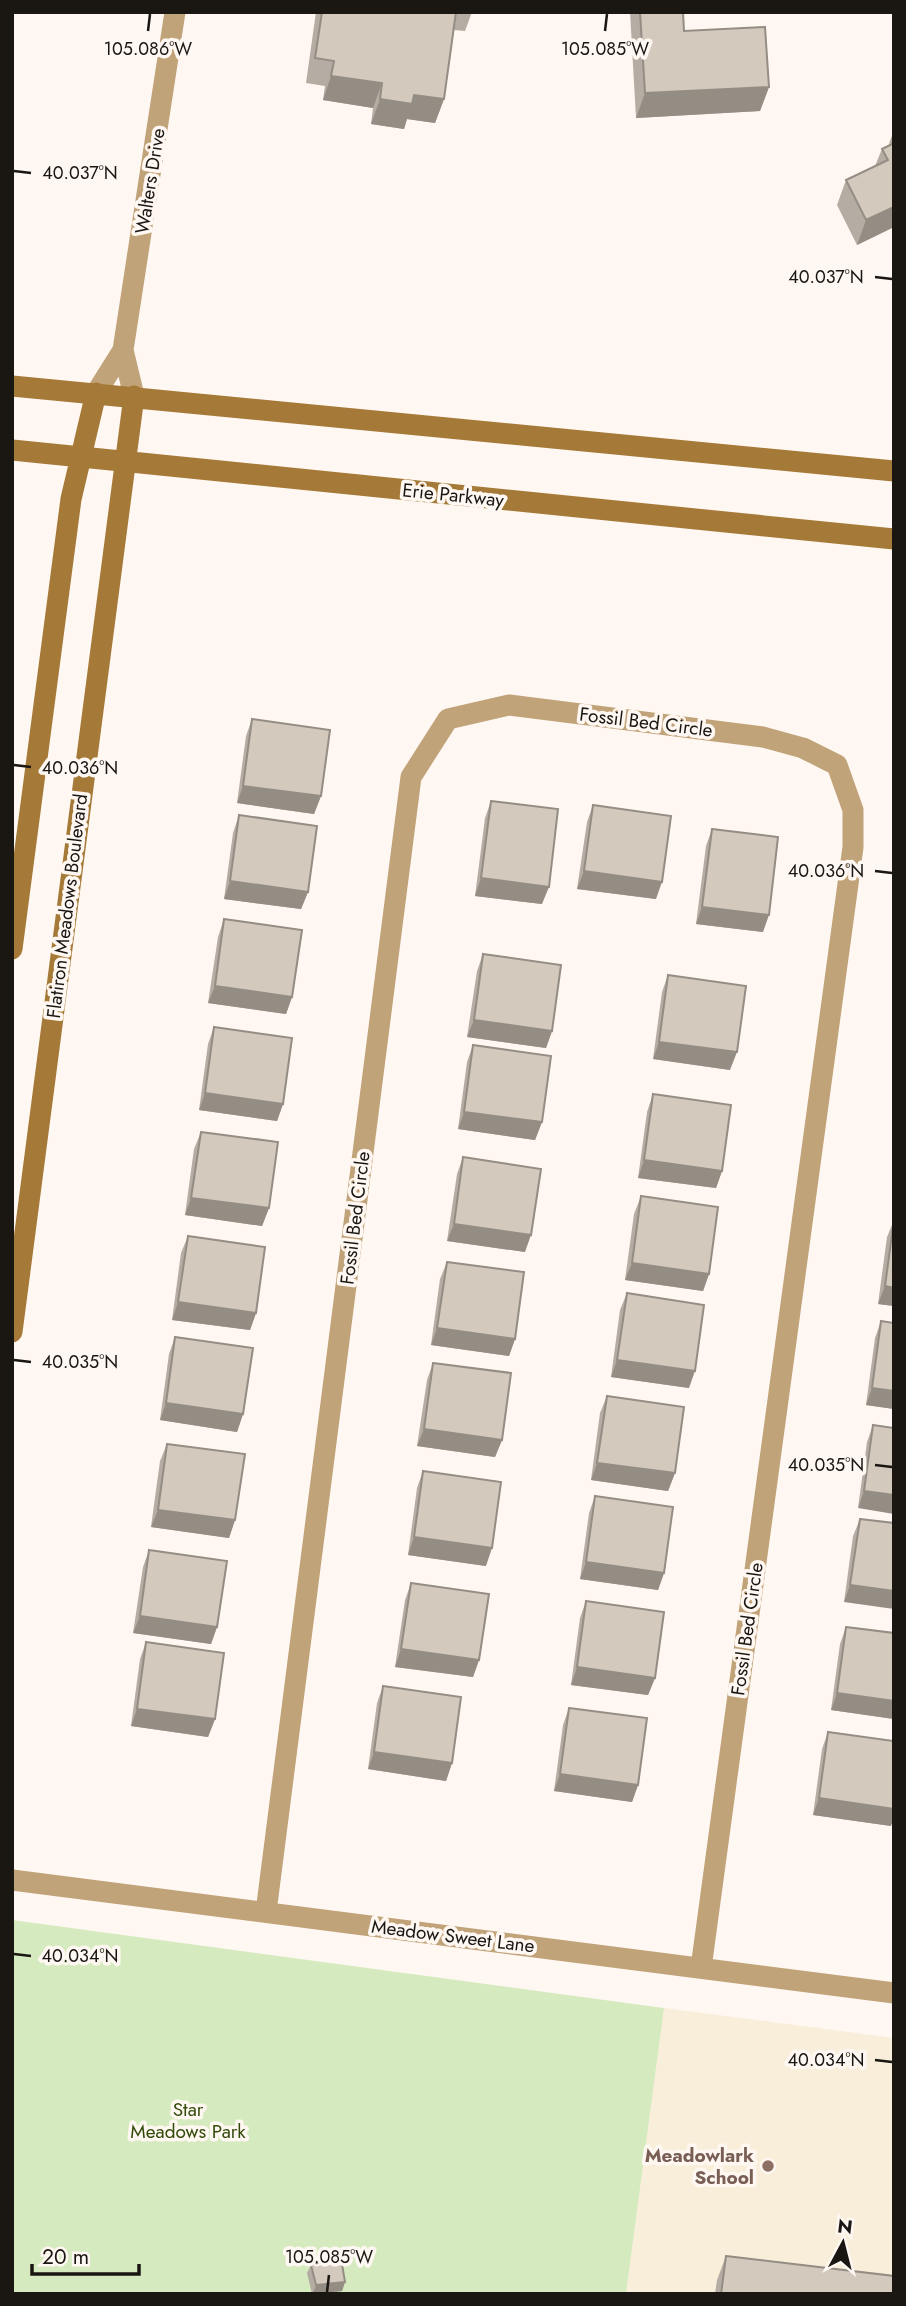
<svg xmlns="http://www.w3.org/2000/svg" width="906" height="2306" font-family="Jost,sans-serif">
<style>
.education{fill:#f8eed9}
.green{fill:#d5ebbf}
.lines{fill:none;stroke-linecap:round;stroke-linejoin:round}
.street{stroke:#c1a37a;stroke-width:21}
.secondary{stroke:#a57937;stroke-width:21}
.wall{fill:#b5ada3}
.shaded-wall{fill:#948d84}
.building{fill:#d3c9bd;stroke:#948d84;stroke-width:2}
.ticks{fill:none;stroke:#1a1612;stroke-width:2.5}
.education-dot{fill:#8d6e63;stroke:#fff7f1;stroke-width:2.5}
.labels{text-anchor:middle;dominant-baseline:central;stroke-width:7;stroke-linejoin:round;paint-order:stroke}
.street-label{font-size:19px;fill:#1a1612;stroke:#fff7f1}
.park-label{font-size:19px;fill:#324b0a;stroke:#fff7f1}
.education-label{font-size:19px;font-weight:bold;fill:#785e54;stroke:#fff7f1;text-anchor:end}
.ticks-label{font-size:18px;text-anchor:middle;fill:#1a1612;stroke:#fff7f1;stroke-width:7;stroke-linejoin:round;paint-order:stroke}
</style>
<rect width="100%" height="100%" fill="#fff7f1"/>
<path class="education" d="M 664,2008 L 894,2038 L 894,2294 L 626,2294 Z"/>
<path class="green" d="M 12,1920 L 664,2008 L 626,2294 L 12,2294 Z"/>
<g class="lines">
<path class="street" d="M 96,393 L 123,350
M 134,396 L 123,350 L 175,12
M 12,1880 L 894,1993
M 266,1912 L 411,777 L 448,719 L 509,705 L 763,737 L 803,748 L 837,765 L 853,810 L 853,847 L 701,1968"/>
<path class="secondary" d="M 12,386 L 894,471
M 12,450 L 894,539
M 12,949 L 71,499 L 96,393
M 12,1332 L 134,396"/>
</g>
<path class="wall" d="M 316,12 L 472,12 L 465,31 L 454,30 L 444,99 L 435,123 L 407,119 L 404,129 L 371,124 L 373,108 L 323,100 L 325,86 L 306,83 Z
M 630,12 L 683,12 L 684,31 L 769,87 L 760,111 L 636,118 Z
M 894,131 L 894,227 L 857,245 L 837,205 L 846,180 L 875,166 L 882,149 L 890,144 L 889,143 Z
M 252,719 L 321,796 L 314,814 L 237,803 L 246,736 Z
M 491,801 L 542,904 L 475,896 L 485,818 Z
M 593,805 L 656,899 L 577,889 L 587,822 Z
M 239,815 L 308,892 L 301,909 L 224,899 L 233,833 Z
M 712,829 L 763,932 L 696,924 L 706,846 Z
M 224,919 L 292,997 L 286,1014 L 208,1003 L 218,937 Z
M 483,954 L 552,1031 L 546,1048 L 467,1037 L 477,971 Z
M 668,975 L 730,1070 L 653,1059 L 662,992 Z
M 214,1027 L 283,1104 L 277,1121 L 199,1110 L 208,1044 Z
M 473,1045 L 542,1122 L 535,1140 L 458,1129 L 467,1062 Z
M 653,1094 L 722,1171 L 716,1188 L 638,1178 L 647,1112 Z
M 201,1132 L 269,1208 L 262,1226 L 185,1215 L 194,1149 Z
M 463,1157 L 525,1252 L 447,1241 L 457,1174 Z
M 641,1196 L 709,1274 L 703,1291 L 625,1280 L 634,1214 Z
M 894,1220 L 894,1306 L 878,1304 L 887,1237 Z
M 188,1236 L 256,1313 L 250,1330 L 172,1320 L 181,1253 Z
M 447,1262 L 515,1339 L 509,1356 L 431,1345 L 440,1279 Z
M 627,1293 L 689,1388 L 611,1377 L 620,1310 Z
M 881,1321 L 894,1323 L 894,1409 L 866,1405 L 875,1338 Z
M 175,1337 L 243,1414 L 237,1432 L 160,1420 L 169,1354 Z
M 433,1363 L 502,1440 L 495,1457 L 417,1446 L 427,1380 Z
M 607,1396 L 675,1473 L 668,1491 L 591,1480 L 600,1413 Z
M 873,1425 L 894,1428 L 858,1508 L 867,1442 Z
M 167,1444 L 235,1520 L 229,1538 L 151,1527 L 160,1461 Z
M 423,1471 L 486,1566 L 408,1555 L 417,1488 Z
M 595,1496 L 664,1573 L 658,1590 L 580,1579 L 589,1513 Z
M 860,1519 L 894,1523 L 844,1602 L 853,1536 Z
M 149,1550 L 217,1627 L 211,1644 L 133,1633 L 143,1567 Z
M 411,1583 L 479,1660 L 473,1677 L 395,1667 L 405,1600 Z
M 586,1601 L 655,1678 L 648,1695 L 571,1685 L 580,1618 Z
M 846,1627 L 894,1633 L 894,1719 L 831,1710 L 840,1644 Z
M 146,1642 L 215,1719 L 208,1737 L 131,1726 L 140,1659 Z
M 383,1686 L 452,1763 L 446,1781 L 368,1769 L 377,1703 Z
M 569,1708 L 638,1785 L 632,1802 L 554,1791 L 563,1725 Z
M 828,1732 L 891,1826 L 813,1815 L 822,1749 Z
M 726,2256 L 894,2294 L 715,2294 L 717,2280 Z
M 311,2265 L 345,2282 L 342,2291 L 312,2294 L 307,2273 Z"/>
<path class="shaded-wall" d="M 331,76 L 382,83 L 373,108 L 323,100 Z
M 769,87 L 760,111 L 636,118 L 645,93 Z
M 414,95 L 444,99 L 435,123 L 407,119 L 404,129 L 371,124 L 380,99 Z
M 894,207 L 894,227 L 857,245 L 866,220 Z
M 243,786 L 321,796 L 314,814 L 237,803 Z
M 584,871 L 662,882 L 656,899 L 577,889 Z
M 481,878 L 549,887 L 542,904 L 475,896 Z
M 230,881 L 308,892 L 301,909 L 224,899 Z
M 702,907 L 769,915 L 763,932 L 696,924 Z
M 215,986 L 292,997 L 286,1014 L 208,1003 Z
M 474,1020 L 552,1031 L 546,1048 L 467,1037 Z
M 659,1042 L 737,1052 L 730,1070 L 653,1059 Z
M 205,1093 L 283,1104 L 277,1121 L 199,1110 Z
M 464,1112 L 542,1122 L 535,1140 L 458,1129 Z
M 644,1160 L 722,1171 L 716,1188 L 638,1178 Z
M 191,1198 L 269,1208 L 262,1226 L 185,1215 Z
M 454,1224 L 531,1235 L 525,1252 L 447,1241 Z
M 632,1263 L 709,1274 L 703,1291 L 625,1280 Z
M 885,1286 L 894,1288 L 894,1306 L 878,1304 Z
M 178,1302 L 256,1313 L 250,1330 L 172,1320 Z
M 437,1328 L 515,1339 L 509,1356 L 431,1345 Z
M 617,1360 L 695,1371 L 689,1388 L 611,1377 Z
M 872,1388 L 894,1391 L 894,1409 L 866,1405 Z
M 166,1403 L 243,1414 L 237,1432 L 160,1420 Z
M 424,1429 L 502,1440 L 495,1457 L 417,1446 Z
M 597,1463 L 675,1473 L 668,1491 L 591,1480 Z
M 864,1491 L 894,1495 L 894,1514 L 858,1508 Z
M 158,1510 L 235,1520 L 229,1538 L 151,1527 Z
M 414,1537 L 492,1548 L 486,1566 L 408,1555 Z
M 586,1562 L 664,1573 L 658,1590 L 580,1579 Z
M 850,1585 L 894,1591 L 894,1609 L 844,1602 Z
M 140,1616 L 217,1627 L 211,1644 L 133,1633 Z
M 401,1649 L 479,1660 L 473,1677 L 395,1667 Z
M 577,1667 L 655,1678 L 648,1695 L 571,1685 Z
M 837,1693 L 894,1701 L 894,1719 L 831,1710 Z
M 137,1709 L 215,1719 L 208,1737 L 131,1726 Z
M 374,1752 L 452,1763 L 446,1781 L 368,1769 Z
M 560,1774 L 638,1785 L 632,1802 L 554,1791 Z
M 819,1798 L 894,1809 L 894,1818 L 891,1826 L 813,1815 Z
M 345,2282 L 342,2291 L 313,2294 L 316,2285 Z"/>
<path class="building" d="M 322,12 L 456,12 L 444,99 L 414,95 L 412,104 L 380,99 L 382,83 L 331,76 L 334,61 L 315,58 Z
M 640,12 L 683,12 L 684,31 L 765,27 L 769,87 L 645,93 Z
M 894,143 L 894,207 L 866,220 L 846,180 L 888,160 L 882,149 Z
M 252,719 L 330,730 L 321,796 L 243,786 Z
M 491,801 L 558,809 L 549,887 L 481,878 Z
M 593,805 L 671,816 L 662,882 L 584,871 Z
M 239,815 L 317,826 L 308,892 L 230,881 Z
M 712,829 L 778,837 L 769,915 L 702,907 Z
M 224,919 L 302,930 L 292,997 L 215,986 Z
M 483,954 L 561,965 L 552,1031 L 474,1020 Z
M 668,975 L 746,986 L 737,1052 L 659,1042 Z
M 214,1027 L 292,1038 L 283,1104 L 205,1093 Z
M 473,1045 L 551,1056 L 542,1122 L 464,1112 Z
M 653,1094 L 731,1105 L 722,1171 L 644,1160 Z
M 201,1132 L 278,1142 L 269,1208 L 191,1198 Z
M 463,1157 L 541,1169 L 531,1235 L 454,1224 Z
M 641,1196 L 718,1207 L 709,1274 L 632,1263 Z
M 894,1220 L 894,1288 L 885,1286 Z
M 188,1236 L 265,1247 L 256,1313 L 178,1302 Z
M 447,1262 L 524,1272 L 515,1339 L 437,1328 Z
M 627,1293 L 704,1305 L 695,1371 L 617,1360 Z
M 881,1321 L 894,1323 L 894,1391 L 872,1388 Z
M 175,1337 L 253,1348 L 243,1414 L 166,1403 Z
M 433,1363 L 511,1373 L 502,1440 L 424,1429 Z
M 607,1396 L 684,1407 L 675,1473 L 597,1463 Z
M 873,1425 L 894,1428 L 894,1495 L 864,1491 Z
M 167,1444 L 245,1454 L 235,1520 L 158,1510 Z
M 423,1471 L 501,1482 L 492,1548 L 414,1537 Z
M 595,1496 L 673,1507 L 664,1573 L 586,1562 Z
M 860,1519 L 894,1523 L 894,1591 L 850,1585 Z
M 149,1550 L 227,1561 L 217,1627 L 140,1616 Z
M 411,1583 L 489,1594 L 479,1660 L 401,1649 Z
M 586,1601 L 664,1612 L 655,1678 L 577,1667 Z
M 846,1627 L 894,1633 L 894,1701 L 837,1693 Z
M 146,1642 L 224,1653 L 215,1719 L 137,1709 Z
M 383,1686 L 461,1697 L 452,1763 L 374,1752 Z
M 569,1708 L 647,1718 L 638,1785 L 560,1774 Z
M 828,1732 L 894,1741 L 894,1809 L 819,1798 Z
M 726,2256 L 894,2276 L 894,2294 L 721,2294 Z
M 341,2258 L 345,2282 L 316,2285 L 311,2265 Z"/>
<path class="ticks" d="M 148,31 L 150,14M 605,31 L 607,14M 14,171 L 31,173M 875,277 L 892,279M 14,765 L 31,767M 875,871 L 892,873M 14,1360 L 31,1362M 875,1465 L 892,1467M 14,1954 L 31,1956M 875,2060 L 892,2062M 327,2292 L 329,2275"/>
<circle class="education-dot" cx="768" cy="2166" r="7"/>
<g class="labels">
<g class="street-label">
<text transform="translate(150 181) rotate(-81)">Walters Drive</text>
<text transform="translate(453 495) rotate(6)">Erie Parkway</text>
<text transform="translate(646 722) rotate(7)">Fossil Bed Circle</text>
<text transform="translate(67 906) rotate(-83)">Flatiron Meadows Boulevard</text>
<text transform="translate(355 1218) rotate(-83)">Fossil Bed Circle</text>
<text transform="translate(747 1629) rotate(-82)">Fossil Bed Circle</text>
<text transform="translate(453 1936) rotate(7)">Meadow Sweet Lane</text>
</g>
<g class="park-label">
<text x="188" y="2109">Star<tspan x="188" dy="22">Meadows Park</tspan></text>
</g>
<g class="education-label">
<text x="754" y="2155">Meadowlark<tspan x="754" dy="22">School</tspan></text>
</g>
</g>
<g class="ticks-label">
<text x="148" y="55">105.086°W</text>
<text x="605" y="55">105.085°W</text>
<text x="80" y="179">40.037°N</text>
<text x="826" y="283">40.037°N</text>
<text x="80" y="774">40.036°N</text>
<text x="826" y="877">40.036°N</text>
<text x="80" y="1368">40.035°N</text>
<text x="826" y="1471">40.035°N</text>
<text x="80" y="1962">40.034°N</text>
<text x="826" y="2066">40.034°N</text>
<text x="329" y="2263">105.085°W</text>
</g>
<rect width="906" height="2306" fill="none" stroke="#1a1612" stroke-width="28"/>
<g transform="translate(843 2243) rotate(7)" stroke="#fff7f1" stroke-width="5" paint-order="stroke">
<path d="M0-5L12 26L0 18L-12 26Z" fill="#1a1612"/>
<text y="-10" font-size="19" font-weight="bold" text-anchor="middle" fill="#1a1612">N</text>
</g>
<path d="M32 2264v10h107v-10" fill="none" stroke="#1a1612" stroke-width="3.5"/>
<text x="42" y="2264" font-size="21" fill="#1a1612" stroke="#fff7f1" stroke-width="5" paint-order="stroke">20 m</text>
</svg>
